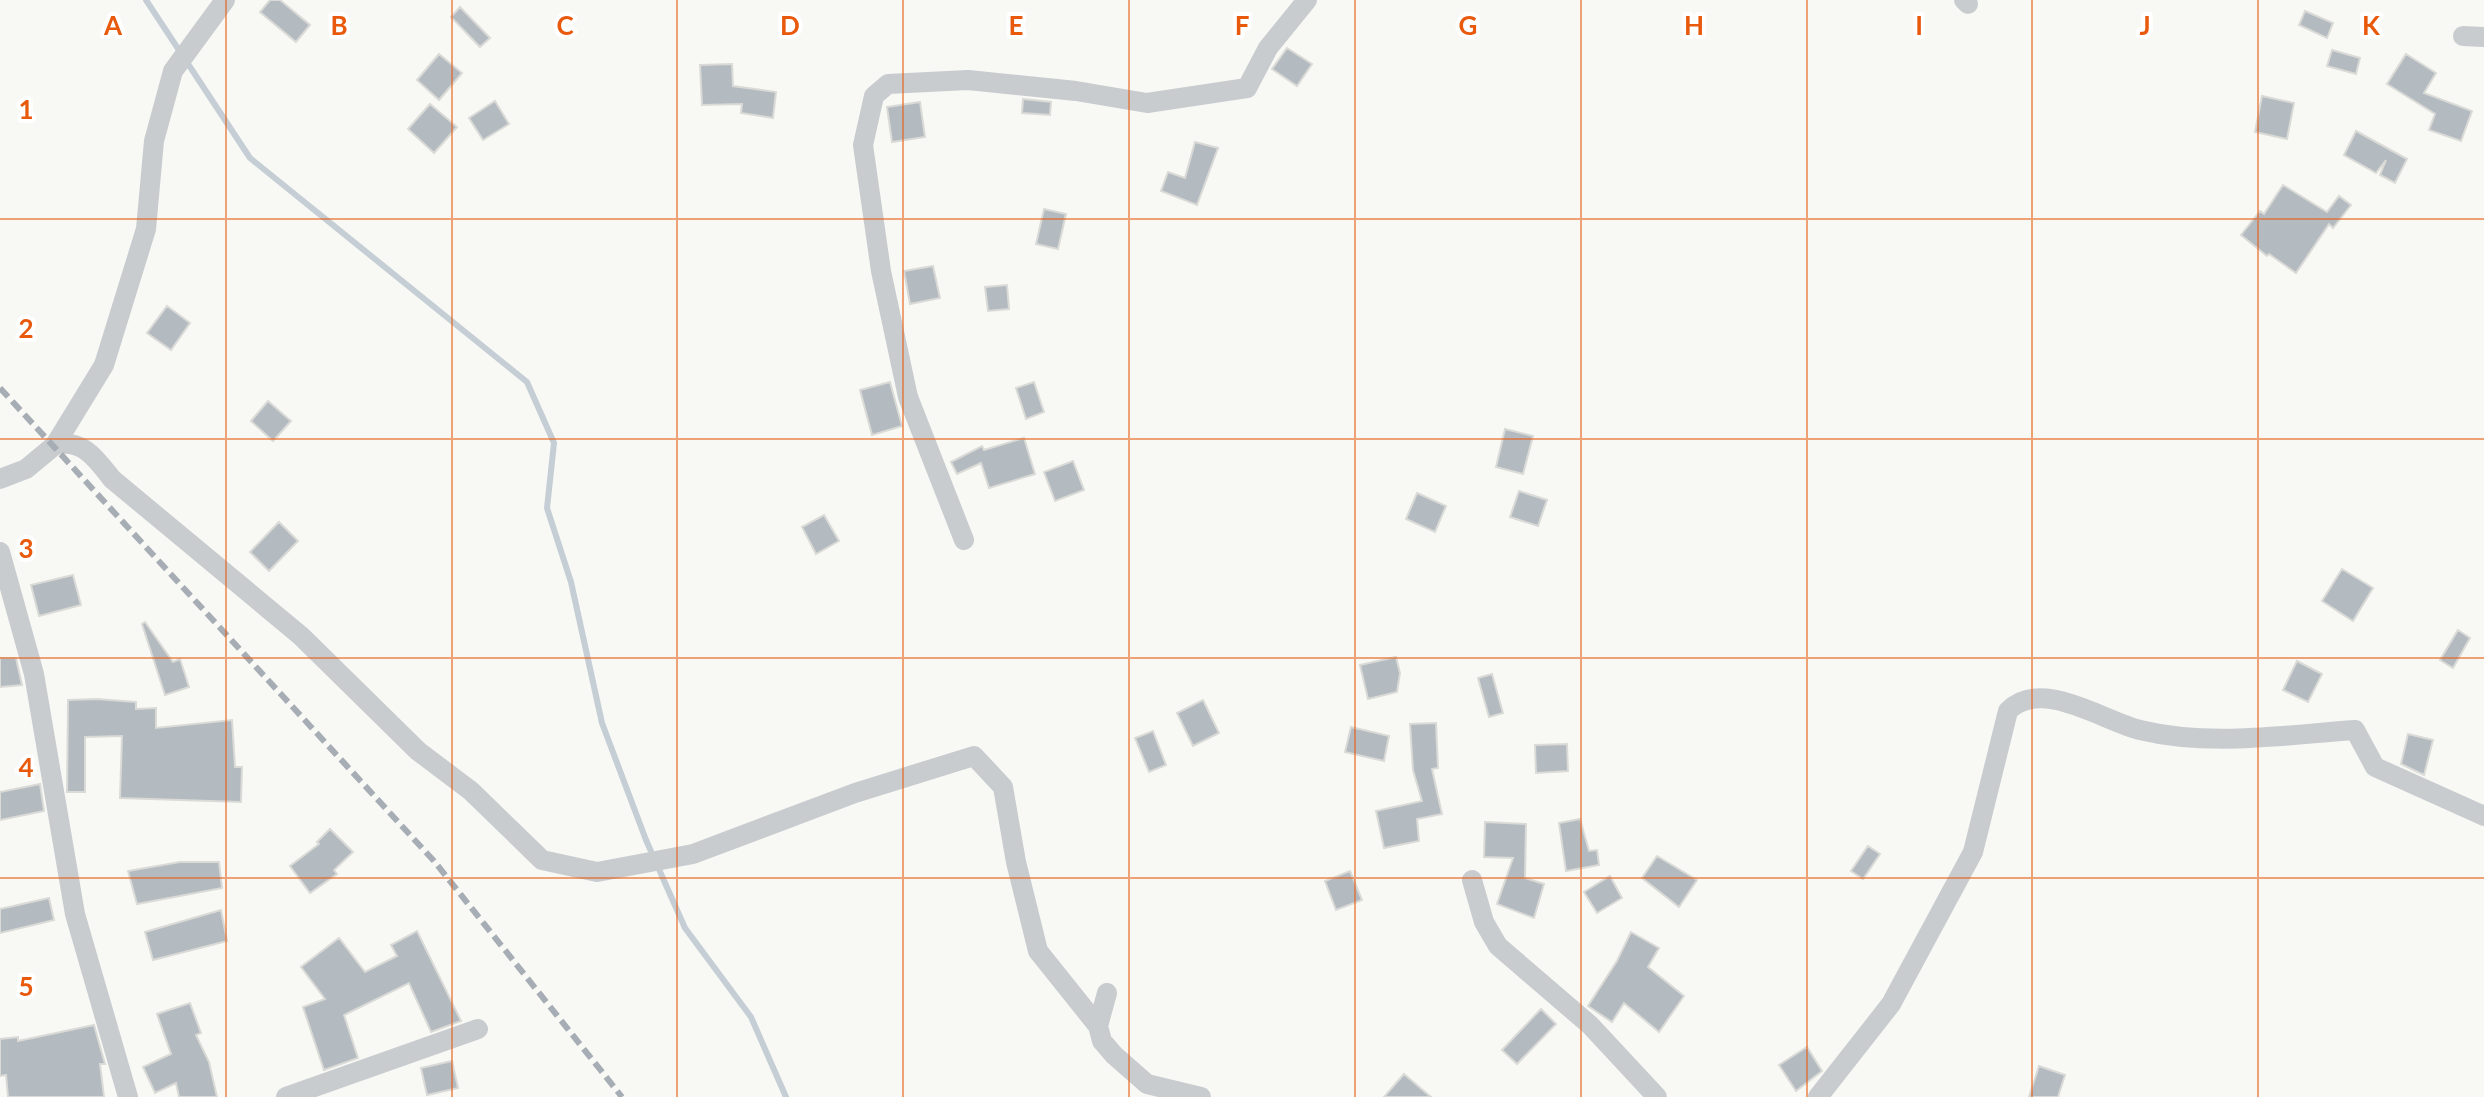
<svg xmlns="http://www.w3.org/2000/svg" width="2484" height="1097" font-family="Lato,sans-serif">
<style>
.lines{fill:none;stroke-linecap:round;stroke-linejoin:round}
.stream{stroke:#c4ced4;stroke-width:6}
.building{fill:#b3bac0;stroke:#dadad7;stroke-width:2}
.street{stroke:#c8cccf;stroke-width:20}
.rail{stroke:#a7adb4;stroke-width:6;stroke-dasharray:12 6;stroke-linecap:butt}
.grid{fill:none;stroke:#e8590c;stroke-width:2;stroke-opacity:0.55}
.grid-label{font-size:26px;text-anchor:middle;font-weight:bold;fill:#e8590c;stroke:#fff;stroke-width:8;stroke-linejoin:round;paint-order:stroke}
</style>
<rect width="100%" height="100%" fill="#f8f8f5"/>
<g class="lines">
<path class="stream" d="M 146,0 L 250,158 L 527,382 L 554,443 L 547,508 L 571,582 L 602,723 L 646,840 L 685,928 L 751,1017 L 786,1097"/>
</g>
<path class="building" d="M 270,0 L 280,0 L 310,25 L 296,42 L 260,12 Z
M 460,7 L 490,38 L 480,47 L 451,17 Z
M 2305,11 L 2333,23 L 2327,38 L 2299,25 Z
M 1287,48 L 1312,64 L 1297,86 L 1272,69 Z
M 2332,50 L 2360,58 L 2356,74 L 2327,66 Z
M 439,54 L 462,73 L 439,100 L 417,80 Z
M 2406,54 L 2436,73 L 2424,93 L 2472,111 L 2461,141 L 2429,130 L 2435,114 L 2387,84 Z
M 732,64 L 733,86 L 776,92 L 773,118 L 741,113 L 742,104 L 702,105 L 700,65 Z
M 2262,96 L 2294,103 L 2287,139 L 2255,132 Z
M 1023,99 L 1051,102 L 1050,115 L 1022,113 Z
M 495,101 L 509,124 L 483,140 L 469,118 Z
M 920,102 L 925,137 L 892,142 L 887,107 Z
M 430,104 L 457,127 L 434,153 L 408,129 Z
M 2356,131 L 2407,159 L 2395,183 L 2380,175 L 2386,160 L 2376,173 L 2344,155 Z
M 1195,142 L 1218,148 L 1197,205 L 1161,191 L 1168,172 L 1185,178 Z
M 2283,185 L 2327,212 L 2339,196 L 2351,205 L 2333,228 L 2329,224 L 2296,273 L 2269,254 L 2267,256 L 2241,235 L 2260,211 L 2264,214 Z
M 1044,209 L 1066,214 L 1058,249 L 1036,244 Z
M 933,266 L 940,298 L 910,304 L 904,271 Z
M 1007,285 L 1009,309 L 988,311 L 985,287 Z
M 167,306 L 190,323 L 171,350 L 147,333 Z
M 890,382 L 902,426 L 872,435 L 860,390 Z
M 1034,382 L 1044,412 L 1026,419 L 1016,388 Z
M 268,401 L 291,421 L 273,441 L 251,421 Z
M 1505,429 L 1533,436 L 1523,474 L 1496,467 Z
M 1024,438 L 1035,474 L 989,488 L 981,463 L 957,474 L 951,462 L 982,446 L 984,450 Z
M 1073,461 L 1084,490 L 1055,501 L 1044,472 Z
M 1519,491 L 1547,500 L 1538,526 L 1510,517 Z
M 1417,493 L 1446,506 L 1435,532 L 1406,519 Z
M 824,515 L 839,541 L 816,554 L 802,527 Z
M 279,522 L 298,541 L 269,571 L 250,552 Z
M 2342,569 L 2373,588 L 2353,621 L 2322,601 Z
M 73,575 L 81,605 L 39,616 L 31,585 Z
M 145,622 L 173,662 L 180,659 L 189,687 L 165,695 L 142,624 Z
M 2458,630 L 2470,638 L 2453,668 L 2440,660 Z
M 1396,657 L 1400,673 L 1397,692 L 1368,699 L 1360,665 Z
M 0,658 L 16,658 L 22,685 L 0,687 Z
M 2297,661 L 2322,674 L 2308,702 L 2283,690 Z
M 1492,674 L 1503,713 L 1489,717 L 1478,678 Z
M 97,699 L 136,702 L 136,709 L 156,708 L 156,728 L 232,720 L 235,767 L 242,767 L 241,802 L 120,798 L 122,736 L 85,737 L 85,792 L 67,792 L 68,700 Z
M 1203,700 L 1219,733 L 1193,746 L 1177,713 Z
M 1436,723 L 1438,768 L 1432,769 L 1442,814 L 1417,819 L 1419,841 L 1384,848 L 1376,811 L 1422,801 L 1413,770 L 1410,724 Z
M 1351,727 L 1389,736 L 1384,761 L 1345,752 Z
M 1153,731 L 1166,765 L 1149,772 L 1135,738 Z
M 2408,734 L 2433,740 L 2424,775 L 2401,764 Z
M 1567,744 L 1568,771 L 1536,773 L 1535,745 Z
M 40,784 L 44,811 L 0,820 L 0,792 Z
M 1580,819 L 1589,851 L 1597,850 L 1599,865 L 1566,871 L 1559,823 Z
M 1485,822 L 1526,824 L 1525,878 L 1544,884 L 1534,918 L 1497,904 L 1513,858 L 1484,857 Z
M 330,829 L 353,852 L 334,870 L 337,874 L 310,893 L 290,866 L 319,844 L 317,842 Z
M 1868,846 L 1880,854 L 1863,879 L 1851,871 Z
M 1657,856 L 1697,880 L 1679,907 L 1642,878 Z
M 180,862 L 219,862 L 222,888 L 137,904 L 128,871 Z
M 1350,871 L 1362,900 L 1336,910 L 1325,881 Z
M 1610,876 L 1622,898 L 1597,913 L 1584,892 Z
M 49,898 L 54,920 L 0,933 L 0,909 Z
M 221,910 L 227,941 L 153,960 L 145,932 Z
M 417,931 L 461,1021 L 431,1032 L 409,983 L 344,1015 L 358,1058 L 324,1070 L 303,1007 L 325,999 L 301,967 L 339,938 L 365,972 L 397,956 L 391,945 Z
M 1631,932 L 1659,948 L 1648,967 L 1684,996 L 1659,1032 L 1624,1003 L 1612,1022 L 1588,1006 L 1617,961 Z
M 190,1003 L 201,1033 L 196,1035 L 209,1062 L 217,1097 L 179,1097 L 176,1083 L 155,1093 L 143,1067 L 171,1054 L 157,1014 Z
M 1541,1009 L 1556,1024 L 1517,1064 L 1502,1050 Z
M 94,1025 L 105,1064 L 100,1064 L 104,1097 L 8,1097 L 6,1075 L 0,1076 L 0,1039 L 18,1037 L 18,1041 Z
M 1807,1047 L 1822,1071 L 1796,1091 L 1779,1065 Z
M 452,1061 L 458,1088 L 427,1095 L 421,1068 Z
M 2039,1066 L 2065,1075 L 2058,1097 L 2029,1097 Z
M 1404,1074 L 1431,1097 L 1384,1097 Z"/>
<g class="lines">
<path class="street" d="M 1964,0 L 1968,4
M 2463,36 L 2484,37
M 55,445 C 83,438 97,460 112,479 L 301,636 L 418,751 L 471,791 L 542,860 L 597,872 L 693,854 L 855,793 L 974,756 L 1003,787 L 1016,862 L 1038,951 L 1098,1026
M 0,479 L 26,469 L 55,445 L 104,365 L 146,229 L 154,141 L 173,71 L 225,0
M 964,540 L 908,397 L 881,271 L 863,145 L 874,96 L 888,84 L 968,80 L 1076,91 L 1147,103 L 1247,88 L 1268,48 L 1307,0
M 0,552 L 34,674 L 75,914 L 128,1097
M 1472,880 L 1484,922 L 1498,946 L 1590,1025 L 1657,1097
M 1107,993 L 1098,1026 L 1102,1041 L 1114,1055 L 1147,1084 L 1201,1097
M 286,1097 L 478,1029
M 1818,1097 L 1891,1004 L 1973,852 L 2008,711 C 2041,677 2103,721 2140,730 C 2210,747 2284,735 2355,730 L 2375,767 L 2484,816"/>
<path class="rail" d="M 0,388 L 434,861 L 622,1097"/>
</g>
<path class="grid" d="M 226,0 L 226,1097M 452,0 L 452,1097M 677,0 L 677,1097M 903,0 L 903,1097M 1129,0 L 1129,1097M 1355,0 L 1355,1097M 1581,0 L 1581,1097M 1807,0 L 1807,1097M 2032,0 L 2032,1097M 2258,0 L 2258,1097M 0,219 L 2484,219M 0,439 L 2484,439M 0,658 L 2484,658M 0,878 L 2484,878"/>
<g class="grid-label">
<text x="113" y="35">A</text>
<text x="339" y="35">B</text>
<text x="565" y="35">C</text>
<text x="790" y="35">D</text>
<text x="1016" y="35">E</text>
<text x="1242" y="35">F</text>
<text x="1468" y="35">G</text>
<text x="1694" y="35">H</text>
<text x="1919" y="35">I</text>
<text x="2145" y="35">J</text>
<text x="2371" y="35">K</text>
<text x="26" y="119">1</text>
<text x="26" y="338">2</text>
<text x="26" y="558">3</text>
<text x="26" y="777">4</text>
<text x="26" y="996">5</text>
</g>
</svg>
